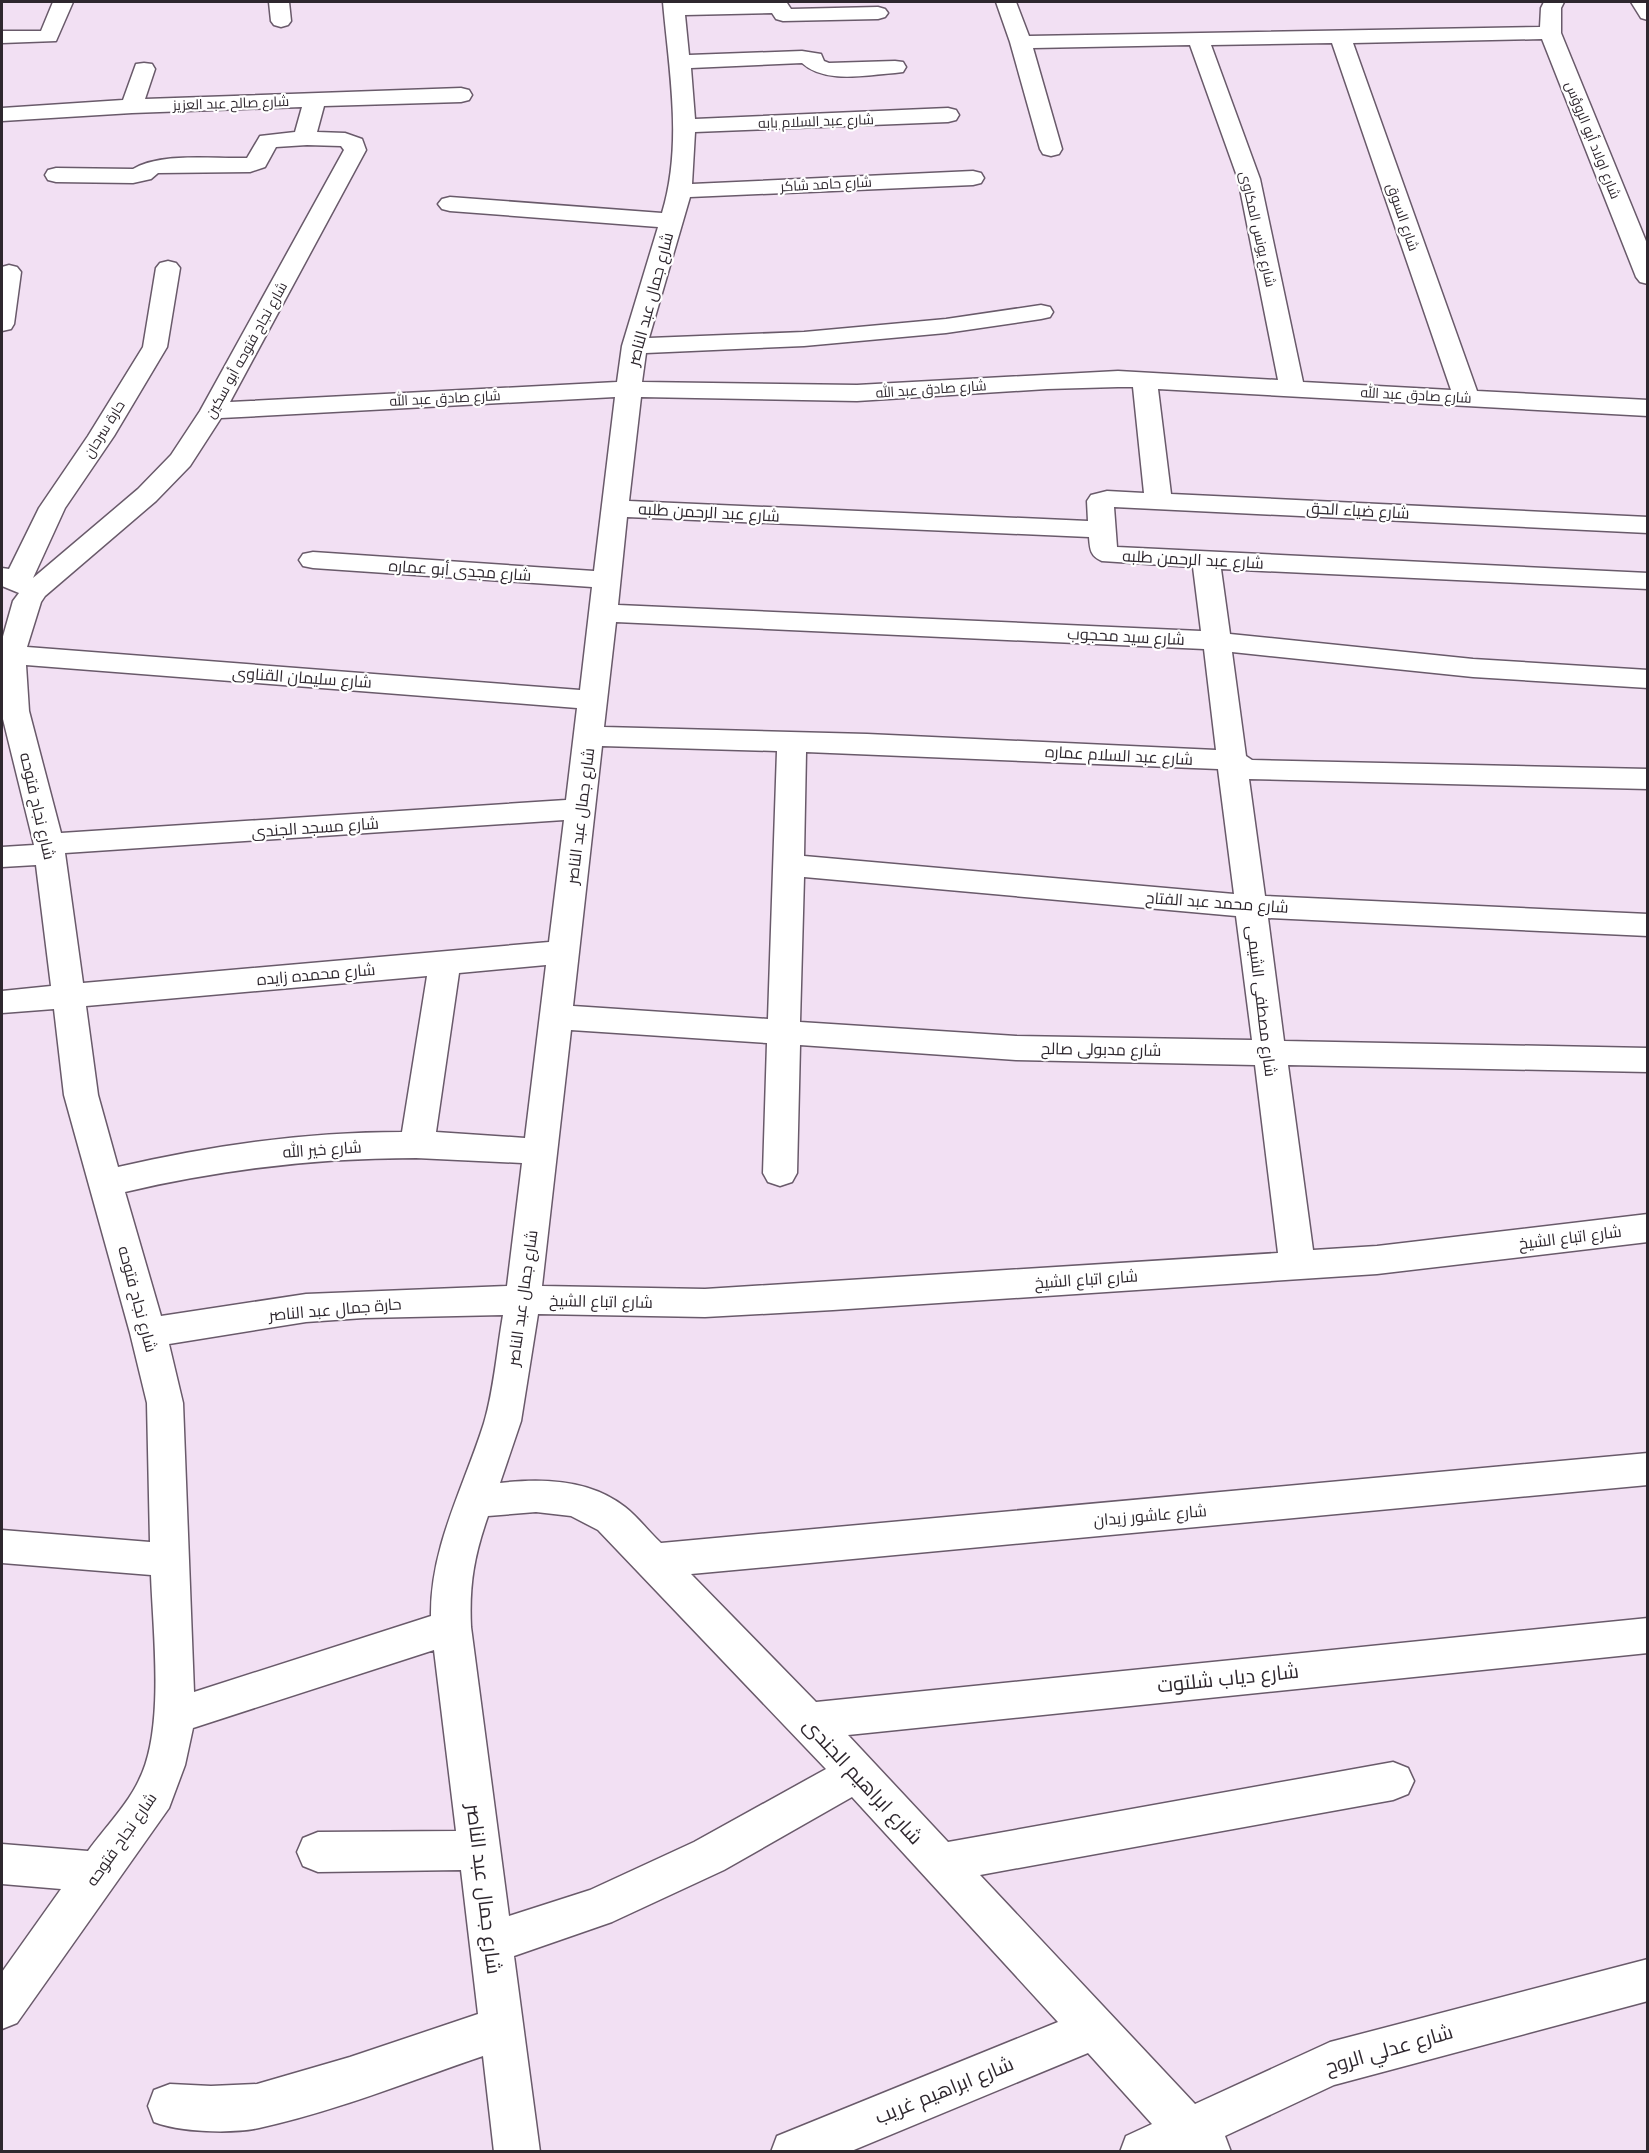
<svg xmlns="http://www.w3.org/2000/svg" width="1649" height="2153" font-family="'PT Sans',Cairo,sans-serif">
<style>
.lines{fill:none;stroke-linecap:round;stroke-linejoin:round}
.minor-casing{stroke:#695a6a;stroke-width:3}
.minor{fill:#fff;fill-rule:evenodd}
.labels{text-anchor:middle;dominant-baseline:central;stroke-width:4.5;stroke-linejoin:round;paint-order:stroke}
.far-street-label{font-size:14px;fill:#2e272e;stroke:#fff}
.street-label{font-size:16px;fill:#2e272e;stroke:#fff}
.near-street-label{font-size:20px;fill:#2e272e;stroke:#fff}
</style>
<rect width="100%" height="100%" fill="#f2e0f3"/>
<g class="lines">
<g class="minor-casing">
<path id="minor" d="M 53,2 L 73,2 L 56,41 L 2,43 L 2,31 L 41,31 Z
M 269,2 L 289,2 L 291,21 L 288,25 L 281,27 L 274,25 L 271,21 Z
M 663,2 L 783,2 L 787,3 L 791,9 L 878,7 L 885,9 L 888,13 L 885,17 L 878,19 L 783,21 L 776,19 L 772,13 L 685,15 L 689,55 L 802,51 L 821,54 L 824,61 L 829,63 L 895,61 L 903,62 L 906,67 L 903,72 L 895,73 C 865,75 825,84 802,63 L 691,68 L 695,119 L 948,108 L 956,110 L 959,115 L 956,120 L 948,122 L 695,132 L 692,184 L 973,171 L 981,173 L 984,178 L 981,183 L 973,185 L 690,197 L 649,338 L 804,332 L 946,319 L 1041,305 L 1050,307 L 1053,312 L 1050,317 L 1041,319 L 946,333 L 804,346 L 646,353 L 642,382 L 857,385 L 1118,371 L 1278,380 L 1238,179 L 1190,45 L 1033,48 L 1062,149 L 1059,154 L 1051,156 L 1043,154 L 1040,149 L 1010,42 L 996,2 L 1016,2 L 1029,36 L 1540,27 L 1541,8 L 1544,2 L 1564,2 L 1561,8 L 1561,33 L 1648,246 L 1648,284 L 1640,282 L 1636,277 L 1542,39 L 1353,43 L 1477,391 L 1648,400 L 1648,416 L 1158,389 L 1171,494 L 1648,517 L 1648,533 L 1114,507 L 1117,547 L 1648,573 L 1648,589 L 1221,569 L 1230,634 L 1473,659 L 1648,670 L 1648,688 L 1473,677 L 1232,652 L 1246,756 L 1252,760 L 1648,769 L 1648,789 L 1249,779 L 1265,896 L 1648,914 L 1648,936 L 1268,918 L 1284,1041 L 1648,1048 L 1648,1072 L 1288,1065 L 1313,1250 L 1377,1246 L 1648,1214 L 1648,1242 L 1377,1274 L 833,1310 L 705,1317 L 538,1314 L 521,1421 L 500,1483 C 541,1478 590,1479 625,1507 C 638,1517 649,1532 661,1543 L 1648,1453 L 1648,1485 L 691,1574 L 816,1702 L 1648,1618 L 1648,1653 L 848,1735 L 948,1842 L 1393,1762 L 1408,1768 L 1414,1781 L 1408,1794 L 1393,1800 L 980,1875 L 1195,2104 L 1330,2042 L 1648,1959 L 1648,2001 L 1334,2085 L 1225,2136 L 1231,2152 L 1120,2152 L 1126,2136 L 1152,2124 L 1088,2053 L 849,2152 L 771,2152 L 777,2136 L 1058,2022 L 852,1797 L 724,1870 L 612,1922 L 514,1956 L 540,2152 L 494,2152 L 483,2056 C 410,2081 333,2112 259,2128 C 232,2134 179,2132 154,2122 L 148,2106 L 154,2090 L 170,2084 L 211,2086 L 257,2084 L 350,2057 L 478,2014 L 461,1870 L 318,1872 L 303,1866 L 297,1852 L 303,1838 L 318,1832 L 456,1831 L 434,1650 L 193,1728 L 185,1765 L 169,1808 L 17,2023 L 2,2029 L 2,1972 L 61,1889 L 2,1884 L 2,1844 L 88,1851 C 104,1829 128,1804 139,1780 C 165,1729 153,1633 151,1575 L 2,1563 L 2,1530 L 150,1542 L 147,1403 L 130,1333 L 64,1095 L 54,1009 L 2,1013 L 2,991 L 51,986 L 36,865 L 2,867 L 2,847 L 34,845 L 2,715 L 2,640 L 13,601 L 19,593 L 2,586 L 2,568 L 9,569 L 39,508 L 88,436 L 143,347 L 156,268 L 160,263 L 168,261 L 176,263 L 180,268 L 167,347 L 114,436 L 65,508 L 33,578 L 138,489 L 171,455 L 200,411 L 344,150 L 341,146 L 307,145 L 276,147 L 265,167 L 250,172 L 158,173 L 151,179 L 133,183 L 56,182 L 48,180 L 45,175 L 48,170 L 56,168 L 133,169 C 161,152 212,159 247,158 L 260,136 L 295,132 L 302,107 L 132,113 L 2,121 L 2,108 L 123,100 L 136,64 L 144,63 L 152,64 L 155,69 L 145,99 L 461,88 L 469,90 L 472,95 L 469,100 L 461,102 L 324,106 L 317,132 L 345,133 L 362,139 L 366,150 L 230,402 L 617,382 L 622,346 L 658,227 L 450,211 L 442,209 L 438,204 L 442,199 L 450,197 L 662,213 C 683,144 669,71 663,2 ZM 1332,43 L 1451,390 L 1303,382 L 1260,179 L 1211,45 ZM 1118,387 L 1133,387 L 1144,493 L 1107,491 L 1091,495 L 1087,501 L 1088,521 L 629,501 L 641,397 L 857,401 L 1047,389 ZM 615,397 L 594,571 L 313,552 L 303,554 L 299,560 L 303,566 L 313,568 L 592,587 L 580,690 L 27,647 L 41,602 L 45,596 L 156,501 L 190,466 L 221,418 ZM 627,517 L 1089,537 C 1090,549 1090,556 1102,561 L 1193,567 L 1201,631 L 618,605 ZM 616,622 L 1204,649 L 1216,750 L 867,734 L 604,727 ZM 26,665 L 577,708 L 566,800 L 61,833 L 29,711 ZM 602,746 L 777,751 L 768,1019 L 573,1006 ZM 806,752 L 1218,769 L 1234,894 L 804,856 ZM 564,820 L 549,942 L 83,983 L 65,853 ZM 804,877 L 1236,916 L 1252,1040 L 1016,1036 L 800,1022 ZM 546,965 L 525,1138 L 436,1132 L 459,973 ZM 427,976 L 402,1132 C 306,1132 212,1145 118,1167 L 98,1095 L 86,1006 ZM 571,1030 L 767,1043 L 763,1173 L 768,1182 L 780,1186 L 792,1182 L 797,1173 L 800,1045 L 1016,1060 L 1255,1065 L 1278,1253 L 705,1289 L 542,1286 ZM 416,1158 L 522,1163 L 507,1286 L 306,1294 L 161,1316 L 125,1192 C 222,1169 317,1158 416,1158 ZM 503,1315 C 497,1349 494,1390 484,1423 C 464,1487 430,1547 431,1616 L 194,1692 L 183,1403 L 169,1344 L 306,1322 L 364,1318 ZM 536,1512 L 571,1516 L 598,1530 L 826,1769 L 694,1842 L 590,1890 L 509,1916 L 471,1627 C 469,1585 474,1556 488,1516 Z
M 1631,2 L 1648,2 L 1648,20 L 1641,18 Z
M 9,265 L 17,267 L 21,272 L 14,324 L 11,329 L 2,331 L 2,267 Z"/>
</g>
<use href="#minor" class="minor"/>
</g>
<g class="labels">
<g class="far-street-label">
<text transform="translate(231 103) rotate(-2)">شارع صالح عبد العزيز</text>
<text transform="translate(816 121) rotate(-2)">شارع عبد السلام بابه</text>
<text transform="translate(1593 140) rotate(68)">شارع اولاد أبو الروؤس</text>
<text transform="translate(826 184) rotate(-3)">شارع حامد شاكر</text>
<text transform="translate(1403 217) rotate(71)">شارع السوق</text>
<text transform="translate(1258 229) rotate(77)">شارع يونس المكاوى</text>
<text transform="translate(246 350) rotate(-61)">شارع نجاح فتوحه أبو سكين</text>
<text transform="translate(931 389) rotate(-4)">شارع صادق عبد الله</text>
<text transform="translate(1416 395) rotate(3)">شارع صادق عبد الله</text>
<text transform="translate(445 398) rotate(-3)">شارع صادق عبد الله</text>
<text transform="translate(104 429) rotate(-58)">حارة سرحان</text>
</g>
<g class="street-label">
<text transform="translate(650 299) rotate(-75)">شارع جمال عبد الناصر</text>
<text transform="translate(1358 510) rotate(3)">شارع ضياء الحق</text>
<text transform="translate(709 512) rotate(3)">شارع عبد الرحمن طلبه</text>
<text transform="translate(1193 559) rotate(3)">شارع عبد الرحمن طلبه</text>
<text transform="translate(460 570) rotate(4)">شارع مجدى أبو عماره</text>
<text transform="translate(1126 636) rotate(3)">شارع سيد محجوب</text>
<text transform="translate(302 677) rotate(4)">شارع سليمان القناوى</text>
<text transform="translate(1119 755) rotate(3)">شارع عبد السلام عماره</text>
<text transform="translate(38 806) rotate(77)">شارع نجاح فتوحه</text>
<text transform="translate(580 816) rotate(-83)">شارع جمال عبد الناصر</text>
<text transform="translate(315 827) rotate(-4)">شارع مسجد الجندى</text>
<text transform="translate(1217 902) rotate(4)">شارع محمد عبد الفتاح</text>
<text transform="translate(316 974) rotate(-5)">شارع محمده زايده</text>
<text transform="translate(1262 1001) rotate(83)">شارع مصطفى الشيمى</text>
<text transform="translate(1101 1049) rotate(1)">شارع مدبولى صالح</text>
<text transform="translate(322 1149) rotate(-4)">شارع خير الله</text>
<text transform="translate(1570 1237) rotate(-7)">شارع اتباع الشيخ</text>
<text transform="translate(1086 1279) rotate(-4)">شارع اتباع الشيخ</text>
<text transform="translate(522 1298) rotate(-82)">شارع جمال عبد الناصر</text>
<text transform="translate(138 1299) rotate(75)">شارع نجاح فتوحه</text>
<text transform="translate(601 1301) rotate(1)">شارع اتباع الشيخ</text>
<text transform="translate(335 1309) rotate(-5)">حارة جمال عبد الناصر</text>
<text transform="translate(1150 1515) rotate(-5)">شارع عاشور زيدان</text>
<text transform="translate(121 1839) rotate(-55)">شارع نجاح فتوحه</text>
</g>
<g class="near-street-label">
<text transform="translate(1228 1678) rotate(-6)">شارع دياب شلتوت</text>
<text transform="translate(863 1781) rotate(47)">شارع ابراهيم الجندى</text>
<text transform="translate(484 1889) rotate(83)">شارع جمال عبد الناصر</text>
<text transform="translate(1389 2049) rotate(-16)">شارع عدلي الروح</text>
<text transform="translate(944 2090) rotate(-22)">شارع ابراهيم غريب</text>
</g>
</g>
<rect width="1649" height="2153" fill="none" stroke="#2e272e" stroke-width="6"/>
</svg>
